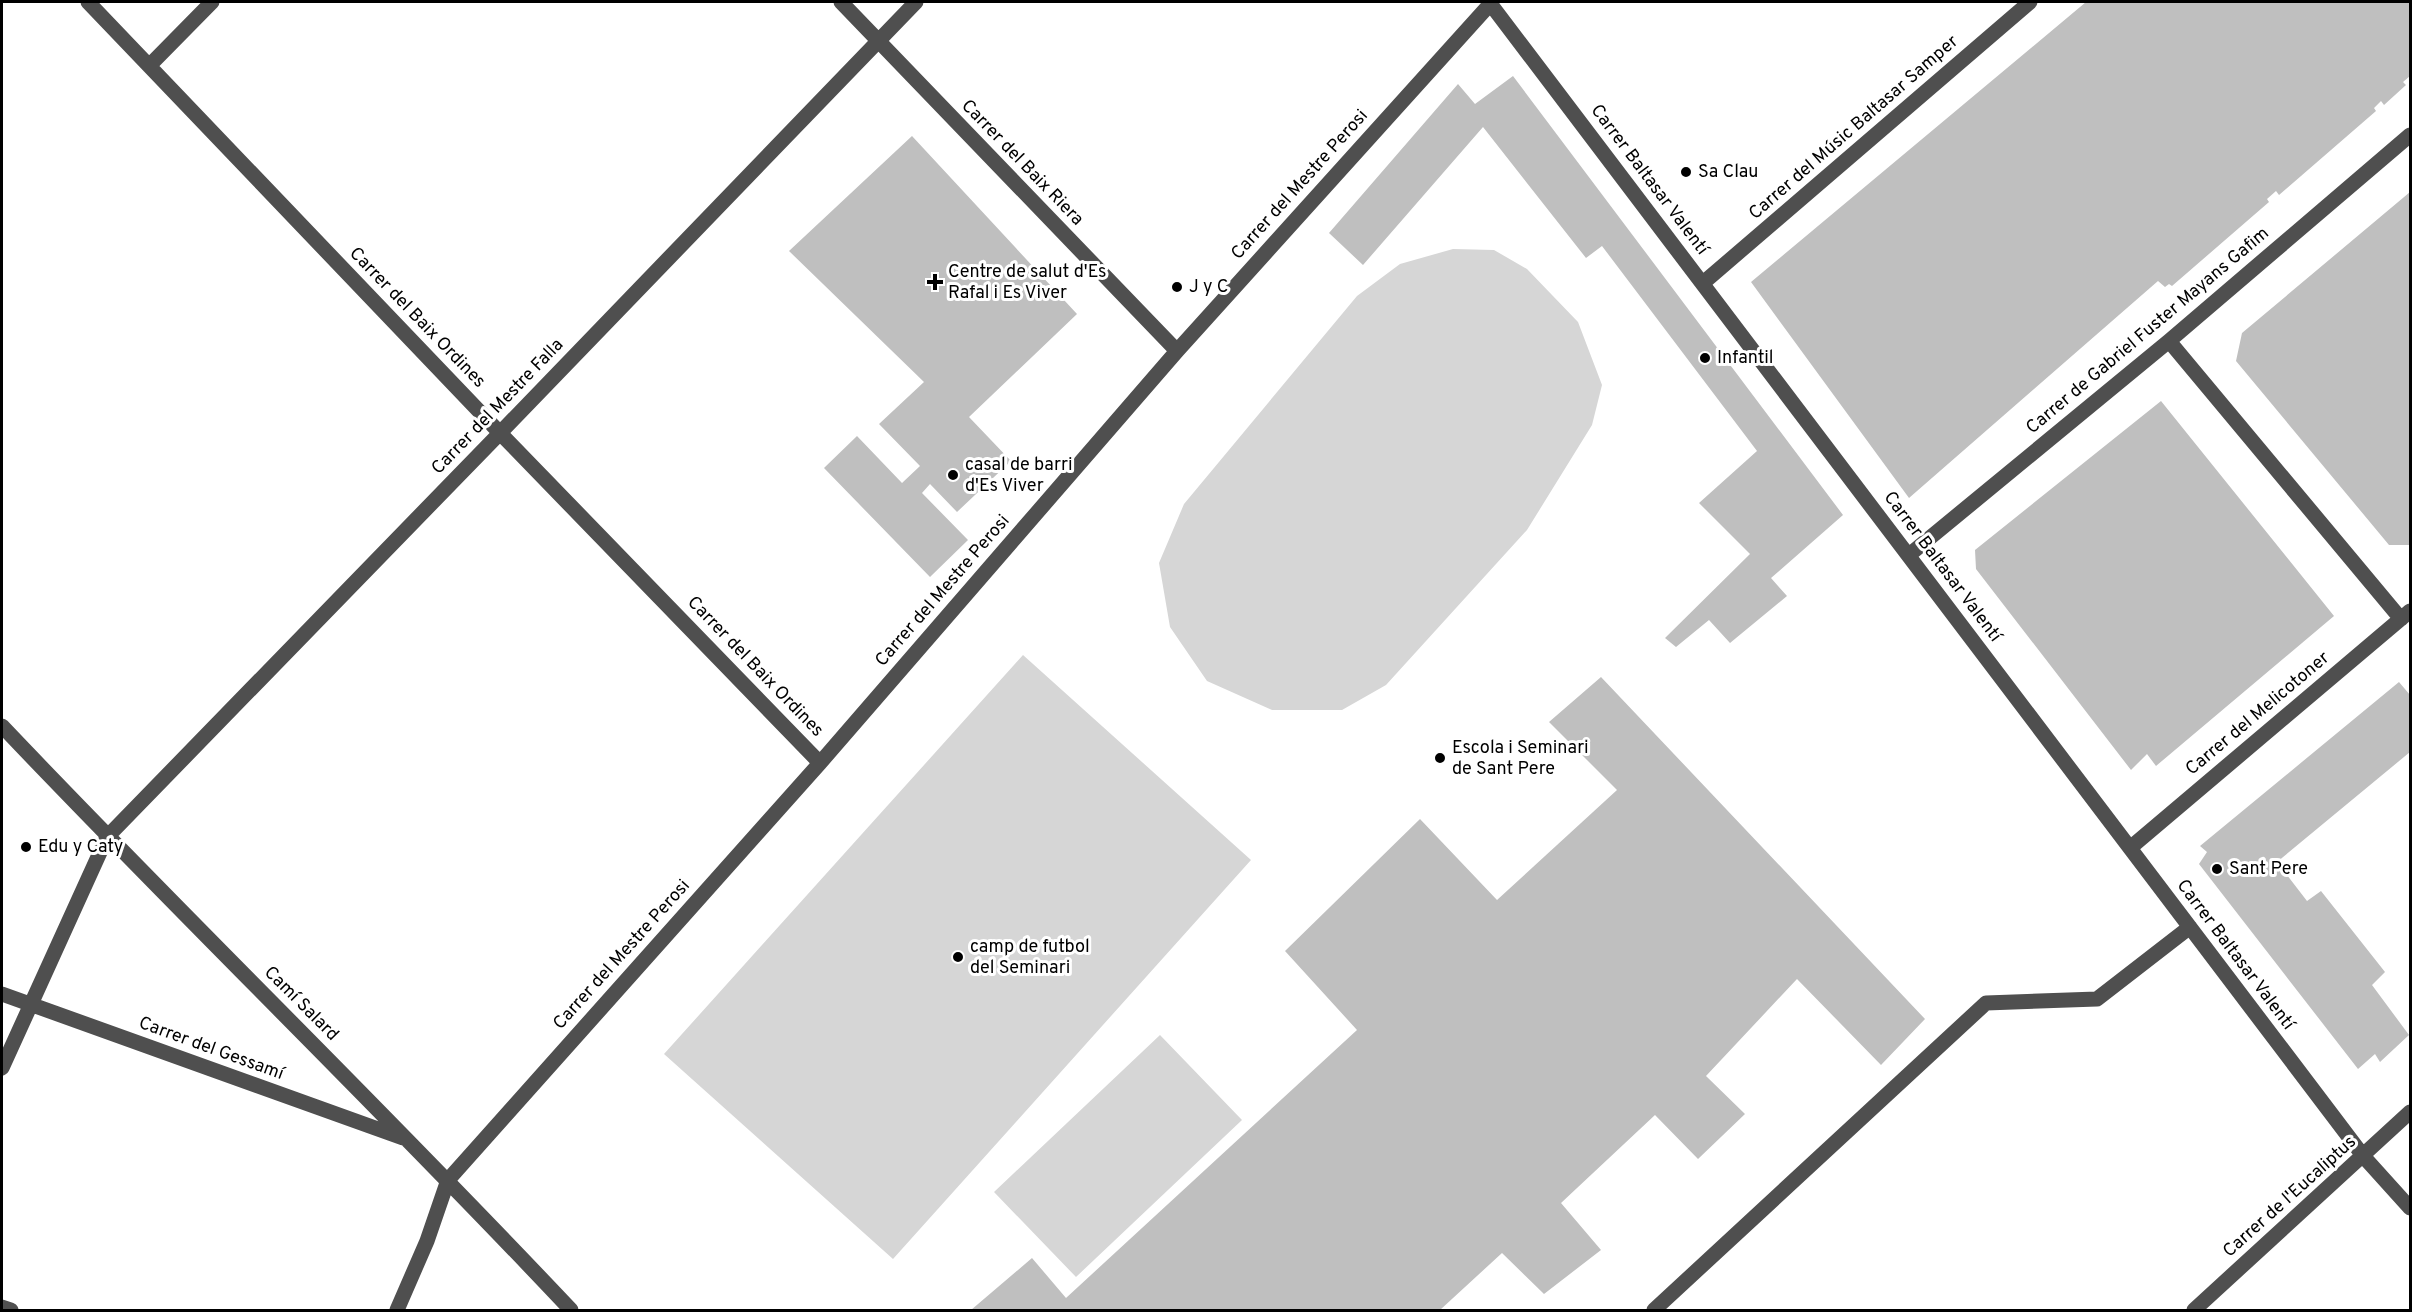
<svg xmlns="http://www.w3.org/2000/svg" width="2412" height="1312" font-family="Overpass,sans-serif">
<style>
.green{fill:#d6d6d6}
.building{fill:#bfbfbf}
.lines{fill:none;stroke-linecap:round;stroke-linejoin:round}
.minor{stroke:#4f4f4f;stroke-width:15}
.poi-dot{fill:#000;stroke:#fff;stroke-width:2}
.labels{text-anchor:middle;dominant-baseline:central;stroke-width:6;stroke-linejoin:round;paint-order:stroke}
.street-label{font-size:18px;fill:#000;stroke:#fff}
.poi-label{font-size:18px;fill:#000;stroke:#fff;text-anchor:start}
</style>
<rect width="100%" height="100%" fill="#fff"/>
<path class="green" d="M 1453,249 L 1494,250 L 1527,269 L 1578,322 L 1602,385 L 1592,425 L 1527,530 L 1386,685 L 1342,710 L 1272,710 L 1207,681 L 1170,627 L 1159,563 L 1184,504 L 1357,296 L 1400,264 Z
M 1023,655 L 1251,860 L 893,1259 L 664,1054 Z
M 1160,1035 L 1242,1120 L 1076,1277 L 994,1192 Z"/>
<path class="building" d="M 2086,2 L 2410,2 L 2410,76 L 2403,82 L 2406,85 L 2384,105 L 2381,101 L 2374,108 L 2376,111 L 2279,195 L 2276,191 L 2267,199 L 2269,202 L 2172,286 L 2169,284 L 2165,287 L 2158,281 L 1909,498 L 1751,282 Z
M 1513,76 L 1843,515 L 1771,578 L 1787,596 L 1730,643 L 1709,620 L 1676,647 L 1665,638 L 1750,554 L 1699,503 L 1757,451 L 1602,246 L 1586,258 L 1483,127 L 1363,265 L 1329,233 L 1458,84 L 1475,104 Z
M 912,136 L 1077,314 L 969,417 L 1011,461 L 957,512 L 930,484 L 922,493 L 968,540 L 930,577 L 824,468 L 857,436 L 902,483 L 920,466 L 879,424 L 924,382 L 789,251 Z
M 2410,192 L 2410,545 L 2389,545 L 2236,361 L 2242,333 Z
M 2161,401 L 2334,616 L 2156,766 L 2147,754 L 2131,770 L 1976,569 L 1975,550 Z
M 1601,677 L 1925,1019 L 1881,1065 L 1797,979 L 1706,1076 L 1745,1114 L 1698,1159 L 1655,1115 L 1561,1203 L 1601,1250 L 1544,1294 L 1502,1253 L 1440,1310 L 971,1310 L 1032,1258 L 1066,1298 L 1357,1030 L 1285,951 L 1420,819 L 1497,900 L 1617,790 L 1549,722 Z
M 2399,682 L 2410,695 L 2410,752 L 2277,862 L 2307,901 L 2321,891 L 2385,972 L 2372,985 L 2409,1035 L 2380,1062 L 2375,1054 L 2358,1069 L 2199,864 L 2207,852 L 2200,846 Z"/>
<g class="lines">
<path class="minor" d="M 88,2 L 500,433 L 820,763
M 841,2 L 1177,351
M 1489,2 L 2364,1157 L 2410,1208
M 149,66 L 212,2
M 1703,283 L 2030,2
M 2169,341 L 2401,619
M 1909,555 L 2169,341 L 2410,135
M 2,726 C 189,923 385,1112 571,1310
M 2130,848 L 2410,611
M 2,994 L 403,1138
M 2,1068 L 107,837 L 500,433 L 916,2
M 2,1307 L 11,1310
M 397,1310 L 427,1241 L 448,1180 L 820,763 L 1177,351 L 1492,2
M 1654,1310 L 1986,1003 L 2097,999 L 2190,927
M 2194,1310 L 2410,1112"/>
</g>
<g class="poi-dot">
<circle cx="1686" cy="172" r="6"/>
<path d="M932 273h6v6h6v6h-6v6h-6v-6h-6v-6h6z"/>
<circle cx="1177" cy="287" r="6"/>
<circle cx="1705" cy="358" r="6"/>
<circle cx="953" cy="475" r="6"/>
<circle cx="1440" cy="758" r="6"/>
<circle cx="26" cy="847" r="6"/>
<circle cx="2217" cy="869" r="6"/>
<circle cx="958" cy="957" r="6"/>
</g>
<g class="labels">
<g class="street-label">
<text transform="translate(1854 128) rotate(-41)">Carrer del Músic Baltasar Samper</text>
<text transform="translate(1022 163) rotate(46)">Carrer del Baix Riera</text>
<text transform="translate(1649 180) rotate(53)">Carrer Baltasar Valentí</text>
<text transform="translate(1300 185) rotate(-48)">Carrer del Mestre Perosi</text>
<text transform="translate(417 318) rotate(46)">Carrer del Baix Ordines</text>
<text transform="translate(2148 331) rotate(-40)">Carrer de Gabriel Fuster Mayans Gafim</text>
<text transform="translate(498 407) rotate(-46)">Carrer del Mestre Falla</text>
<text transform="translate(1942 567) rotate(53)">Carrer Baltasar Valentí</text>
<text transform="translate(943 591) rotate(-49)">Carrer del Mestre Perosi</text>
<text transform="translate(755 667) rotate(46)">Carrer del Baix Ordines</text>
<text transform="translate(2258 714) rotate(-40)">Carrer del Melicotoner</text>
<text transform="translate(622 955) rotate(-48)">Carrer del Mestre Perosi</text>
<text transform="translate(2235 955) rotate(53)">Carrer Baltasar Valentí</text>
<text transform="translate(301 1004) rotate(45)">Camí Salard</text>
<text transform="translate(211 1049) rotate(20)">Carrer del Gessamí</text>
<text transform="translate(2290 1197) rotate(-42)">Carrer de l'Eucaliptus</text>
</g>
<g class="poi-label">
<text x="1698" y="172">Sa Clau</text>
<text x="948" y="272">Centre de salut d'Es<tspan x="948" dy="21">Rafal i Es Viver</tspan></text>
<text x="1189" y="287">J y C</text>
<text x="1717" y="358">Infantil</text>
<text x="965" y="465">casal de barri<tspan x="965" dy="21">d'Es Viver</tspan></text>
<text x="1452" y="748">Escola i Seminari<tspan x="1452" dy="21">de Sant Pere</tspan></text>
<text x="38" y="847">Edu y Caty</text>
<text x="2229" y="869">Sant Pere</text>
<text x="970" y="947">camp de futbol<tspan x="970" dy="21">del Seminari</tspan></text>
</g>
</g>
<rect width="2412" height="1312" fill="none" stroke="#000000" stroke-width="6"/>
</svg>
